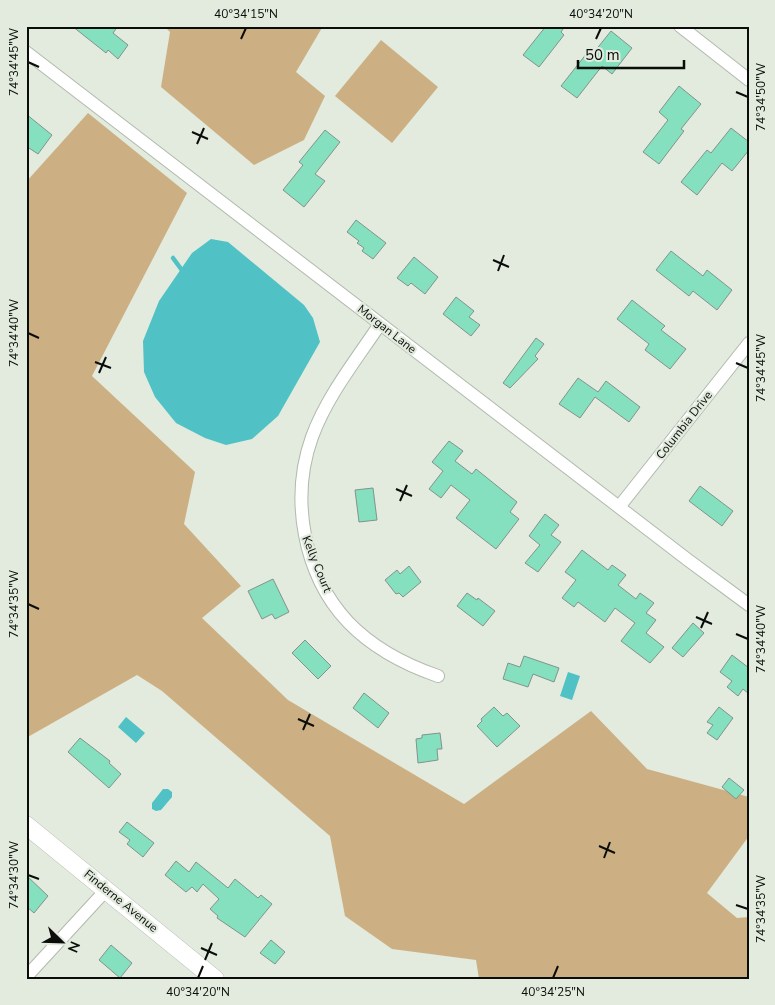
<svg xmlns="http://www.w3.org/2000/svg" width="775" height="1005" font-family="'Nunito Sans',sans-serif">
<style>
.green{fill:#ccb084}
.water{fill:#50c1c4}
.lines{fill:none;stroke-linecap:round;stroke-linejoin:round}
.stream{stroke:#50c1c4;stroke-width:4.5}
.building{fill:#84e0be;stroke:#83938c}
.minor-casing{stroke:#b1baae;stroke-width:14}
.secondary-casing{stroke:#b1baae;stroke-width:19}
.minor{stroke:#fff;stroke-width:12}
.secondary{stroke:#fff;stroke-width:18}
.ticks{fill:none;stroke:#0a0d09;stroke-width:2}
.labels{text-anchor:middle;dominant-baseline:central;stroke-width:4.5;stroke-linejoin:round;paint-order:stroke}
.street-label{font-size:12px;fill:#0a0d09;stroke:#e2ebde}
.neatline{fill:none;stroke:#0a0d09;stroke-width:2}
.ticks-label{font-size:12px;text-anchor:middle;fill:#0a0d09}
</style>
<rect width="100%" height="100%" fill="#e2ebde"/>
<path class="green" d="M 164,26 L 323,26 L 296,72 L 325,96 L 304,140 L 254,165 L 161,87 L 170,32 Z
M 381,40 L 438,87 L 392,143 L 335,96 Z
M 88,113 L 187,193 L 92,376 L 195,472 L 184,524 L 241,586 L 202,618 L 288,700 L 464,804 L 591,711 L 647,769 L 749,797 L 749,836 L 707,893 L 737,918 L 749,917 L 749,979 L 479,979 L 476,960 L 392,949 L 345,916 L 330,836 L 162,691 L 137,675 L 26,738 L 26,182 Z"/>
<path class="water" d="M 211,239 L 228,242 L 304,305 L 313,318 L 320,342 L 278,416 L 252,439 L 226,445 L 205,438 L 176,423 L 155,397 L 144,372 L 143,341 L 159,301 L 192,253 Z
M 568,672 L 580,676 L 572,700 L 560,696 Z
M 126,717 L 145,733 L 136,743 L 118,727 Z
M 163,789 L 168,789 L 172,792 L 172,797 L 161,810 L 156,811 L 152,809 L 152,803 Z"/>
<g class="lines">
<path class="stream" d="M 173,258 L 184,273"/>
</g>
<path class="building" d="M 72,26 L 118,26 L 113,33 L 128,45 L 118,59 L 108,50 L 106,53 Z
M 546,26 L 565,26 L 561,32 L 564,35 L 539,67 L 523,55 Z
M 611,31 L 632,48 L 612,74 L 602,66 L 577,98 L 561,86 L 587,53 L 591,56 Z
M 679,86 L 701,104 L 681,129 L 684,131 L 659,164 L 643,152 L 668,120 L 659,112 Z
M 26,114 L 52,135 L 38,154 L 26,146 Z
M 731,128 L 749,142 L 749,150 L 732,171 L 722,163 L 697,195 L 681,182 L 707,150 L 711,153 Z
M 325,130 L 340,142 L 315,174 L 325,181 L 304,207 L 283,190 L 303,165 L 299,162 Z
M 356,220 L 386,243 L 373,259 L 362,251 L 364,248 L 357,243 L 359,241 L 347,232 Z
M 671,251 L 703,276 L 707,270 L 732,290 L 717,310 L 693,291 L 689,296 L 656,270 Z
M 414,257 L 438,277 L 425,294 L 411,283 L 408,286 L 397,278 Z
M 456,297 L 474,311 L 469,317 L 480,325 L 471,336 L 443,314 Z
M 632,300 L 665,326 L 661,330 L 686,349 L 670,369 L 645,350 L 649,344 L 617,319 Z
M 536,338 L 544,344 L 535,356 L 538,359 L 510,388 L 503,383 Z
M 578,378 L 598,392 L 606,381 L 640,407 L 629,422 L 595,397 L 580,418 L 559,404 Z
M 449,441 L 463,451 L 455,461 L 472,474 L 476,469 L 517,502 L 510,512 L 519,519 L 496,549 L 456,518 L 470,500 L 451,485 L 441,498 L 429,489 L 443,471 L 432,462 Z
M 700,486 L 733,511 L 722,526 L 689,501 Z
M 373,488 L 377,520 L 359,522 L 355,490 Z
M 545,514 L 559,525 L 551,535 L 561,542 L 538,572 L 525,563 L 540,545 L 529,536 Z
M 582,550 L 608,570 L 612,565 L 626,575 L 618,585 L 636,599 L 640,593 L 654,603 L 646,613 L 656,620 L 646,633 L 664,647 L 650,663 L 621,641 L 635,623 L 615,608 L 605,622 L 578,602 L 574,607 L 562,598 L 576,580 L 565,572 Z
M 409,566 L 421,582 L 403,597 L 399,593 L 396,594 L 385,580 L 397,570 L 400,574 Z
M 273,579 L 289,612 L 275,619 L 272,614 L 262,619 L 248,591 Z
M 467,593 L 477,600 L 478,598 L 495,611 L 483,626 L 457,606 Z
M 693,623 L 704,633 L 683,657 L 672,648 Z
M 305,640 L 331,666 L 318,679 L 292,653 Z
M 732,655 L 749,668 L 749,694 L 743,689 L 738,696 L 727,687 L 732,681 L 720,672 Z
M 524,656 L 559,668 L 554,682 L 533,674 L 528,687 L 503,679 L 508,663 L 520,667 Z
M 364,693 L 389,713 L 378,728 L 353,708 Z
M 494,707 L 503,716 L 507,713 L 520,726 L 497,747 L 477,726 L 482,721 L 481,719 Z
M 719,707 L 733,718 L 717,740 L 707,733 L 713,725 L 707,722 Z
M 440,733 L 442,749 L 437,749 L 438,760 L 418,763 L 416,739 L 422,738 L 422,735 Z
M 80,738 L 110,761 L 109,763 L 121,774 L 109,788 L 68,752 Z
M 729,778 L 744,790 L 736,799 L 722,787 Z
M 127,822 L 154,843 L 143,857 L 127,844 L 130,840 L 119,832 Z
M 176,861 L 189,872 L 196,862 L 228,888 L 235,879 L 258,898 L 261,895 L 272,904 L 245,937 L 217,918 L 218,916 L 210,909 L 219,899 L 203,884 L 197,892 L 192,887 L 186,892 L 165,875 Z
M 26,875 L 48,896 L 34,913 L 26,906 Z
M 271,940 L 285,952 L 275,964 L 260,953 Z
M 111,945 L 132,963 L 120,978 L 99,960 Z"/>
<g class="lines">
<g class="minor-casing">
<path id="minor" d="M 680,26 L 749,80
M 26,52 L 688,560 L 749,605
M 380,324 C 356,360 327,396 312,437 C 290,498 303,574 348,622 C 372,647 406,665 438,676
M 619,507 L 749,343
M 26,977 L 107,889"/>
</g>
<g class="secondary-casing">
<path id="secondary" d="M 26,825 L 215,979"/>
</g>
<use href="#minor" class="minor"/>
<use href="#secondary" class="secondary"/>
</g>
<path class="ticks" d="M 241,39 L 246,28M 596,39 L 601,28M 28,62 L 39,67M 736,92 L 748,97M 192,132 L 208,139M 197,144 L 204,128M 493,260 L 509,267M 498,271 L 504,255M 28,333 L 39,338M 95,362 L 111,368M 736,363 L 748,368M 99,373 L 106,357M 396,489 L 412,496M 400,501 L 407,485M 28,604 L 39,609M 696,617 L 712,624M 701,628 L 708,612M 736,634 L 748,639M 298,719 L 314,726M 303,730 L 310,714M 599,846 L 615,853M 604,858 L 610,842M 28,875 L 39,879M 736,905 L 748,909M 201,948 L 217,955M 205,960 L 212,943M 198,978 L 203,966M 553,978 L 558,966"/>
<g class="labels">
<g class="street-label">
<text transform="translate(387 329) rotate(38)">Morgan Lane</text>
<text transform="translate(684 425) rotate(-52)">Columbia Drive</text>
<text transform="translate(317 564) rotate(68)">Kelly Court</text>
<text transform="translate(121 901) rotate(39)">Finderne Avenue</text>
</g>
</g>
<rect width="775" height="1005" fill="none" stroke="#e2ebde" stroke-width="55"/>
<g transform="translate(62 942) rotate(113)" stroke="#e2ebde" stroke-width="4" paint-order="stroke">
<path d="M0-4L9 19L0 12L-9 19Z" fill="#0a0d09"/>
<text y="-8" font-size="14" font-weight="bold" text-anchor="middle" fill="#0a0d09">N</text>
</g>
<path d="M578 60v8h106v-8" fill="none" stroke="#0a0d09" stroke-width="2.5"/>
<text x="585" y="60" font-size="15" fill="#0a0d09" stroke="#e2ebde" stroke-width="4" paint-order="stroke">50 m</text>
<rect x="28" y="28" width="720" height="950" class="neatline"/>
<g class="ticks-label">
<text x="246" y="18">40°34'15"N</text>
<text x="601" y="18">40°34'20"N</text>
<text transform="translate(14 62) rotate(-90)" y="4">74°34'45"W</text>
<text transform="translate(761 97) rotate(-90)" y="4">74°34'50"W</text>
<text transform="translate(14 333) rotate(-90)" y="4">74°34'40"W</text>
<text transform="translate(761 368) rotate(-90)" y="4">74°34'45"W</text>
<text transform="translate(14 604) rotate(-90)" y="4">74°34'35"W</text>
<text transform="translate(761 639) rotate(-90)" y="4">74°34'40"W</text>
<text transform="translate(14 875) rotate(-90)" y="4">74°34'30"W</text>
<text transform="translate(761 909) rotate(-90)" y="4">74°34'35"W</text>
<text x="198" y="996">40°34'20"N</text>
<text x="553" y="996">40°34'25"N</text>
</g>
</svg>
